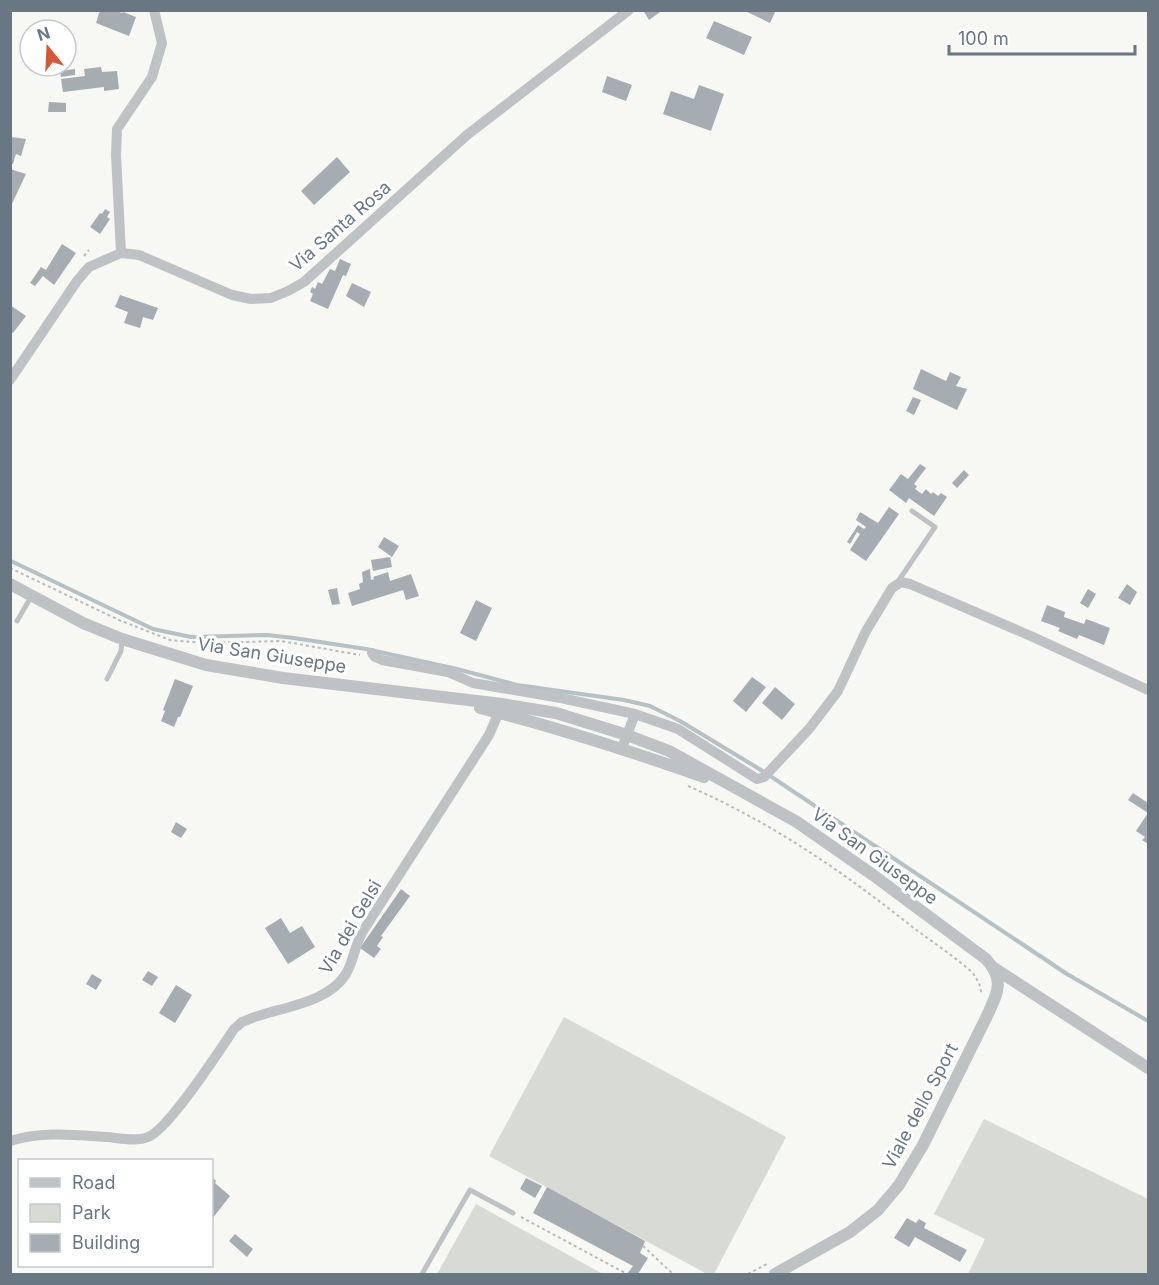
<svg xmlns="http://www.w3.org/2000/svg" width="1159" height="1285" font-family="Inter,sans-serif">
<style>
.green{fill:#d7dbd4}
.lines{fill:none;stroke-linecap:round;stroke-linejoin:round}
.stream{stroke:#b5c1c4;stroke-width:4}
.building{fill:#a6adb2}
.path{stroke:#b8bbbd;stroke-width:2;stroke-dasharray:3 3;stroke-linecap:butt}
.service{stroke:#bec2c5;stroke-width:5}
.minor{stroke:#bec2c5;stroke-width:10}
.tertiary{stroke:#bec2c5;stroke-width:12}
.labels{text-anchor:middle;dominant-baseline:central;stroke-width:6;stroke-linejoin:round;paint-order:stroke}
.street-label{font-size:18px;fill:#687782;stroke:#fff}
</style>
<rect width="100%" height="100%" fill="#f7f7f4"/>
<path class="green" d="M 564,1017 L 786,1137 L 714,1274 L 707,1274 L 489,1156 Z
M 984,1119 L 1148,1199 L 1148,1274 L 968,1274 L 985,1239 L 934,1214 Z
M 476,1204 L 603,1274 L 437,1274 Z"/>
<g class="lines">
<path class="stream" d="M 11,561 L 153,629 L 191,637 L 267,635 L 294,638 L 366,649 L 457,669 L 517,685 L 624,700 L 650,706 L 680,721 L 761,770 L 1067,974 L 1148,1021"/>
</g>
<path class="building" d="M 100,10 L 114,10 L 122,13 L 123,12 L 136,17 L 129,36 L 96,23 Z
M 643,10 L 663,10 L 649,20 Z
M 743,10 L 776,10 L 770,23 Z
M 714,21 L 752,37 L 744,55 L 706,38 Z
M 101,67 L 102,72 L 117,71 L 119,89 L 104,91 L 104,87 L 63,92 L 61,79 L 85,76 L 84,69 Z
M 75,69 L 75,75 L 61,77 L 60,71 Z
M 607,76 L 632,85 L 626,101 L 602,92 Z
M 699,85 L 724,94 L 711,131 L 663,114 L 671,91 L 694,99 Z
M 49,102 L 66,103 L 66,112 L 48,112 Z
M 12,137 L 26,139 L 21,156 L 16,154 L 13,164 L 10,163 Z
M 337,157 L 350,172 L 314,205 L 301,191 Z
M 10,169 L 26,174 L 10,208 Z
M 105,209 L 110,212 L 107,217 L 110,219 L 100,234 L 90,227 L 100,213 L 102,214 Z
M 62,244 L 76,253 L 54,285 L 43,276 L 35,286 L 30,283 L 41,267 L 46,270 Z
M 340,259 L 351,264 L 346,276 L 343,275 L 328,309 L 310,301 L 313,294 L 310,292 L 312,287 L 315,289 L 318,282 L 322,284 L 330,269 L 335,271 Z
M 352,283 L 371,292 L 364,307 L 346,296 Z
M 120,295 L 158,308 L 153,320 L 143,317 L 140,328 L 124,323 L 128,312 L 115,307 Z
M 10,305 L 26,316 L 13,333 L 10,331 Z
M 921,369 L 946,381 L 950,372 L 961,377 L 956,386 L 967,389 L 957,410 L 913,389 Z
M 913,397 L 921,400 L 914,415 L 906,411 Z
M 920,464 L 926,468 L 914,484 L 917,486 L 915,489 L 922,494 L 926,489 L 931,494 L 933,492 L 938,496 L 941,493 L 947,497 L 934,516 L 909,498 L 906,503 L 889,490 L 901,474 L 908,479 Z
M 964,470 L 969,475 L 957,488 L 952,483 Z
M 889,507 L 899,514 L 866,561 L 850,550 L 860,534 L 857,532 L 850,544 L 847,542 L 858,525 L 864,529 L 866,527 L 856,520 L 860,512 L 878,523 Z
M 384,537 L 399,546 L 392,557 L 378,547 Z
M 390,557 L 392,567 L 373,571 L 371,560 Z
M 370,569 L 371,580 L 374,579 L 373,577 L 388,572 L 390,581 L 411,574 L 419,596 L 406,600 L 403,590 L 352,606 L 348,593 L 360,589 L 359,584 L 363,582 L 362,572 Z
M 1127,584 L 1137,592 L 1130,605 L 1118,598 Z
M 337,588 L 340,604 L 332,605 L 328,590 Z
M 1088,589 L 1096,594 L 1088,608 L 1080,603 Z
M 476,600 L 492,608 L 476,641 L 460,633 Z
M 1047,605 L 1065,612 L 1064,617 L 1084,624 L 1086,619 L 1110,628 L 1104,645 L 1079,635 L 1077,639 L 1058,631 L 1060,628 L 1041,621 Z
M 752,677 L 766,687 L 746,712 L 733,701 Z
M 175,679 L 193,686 L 180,717 L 178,717 L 174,727 L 161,721 L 165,711 L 163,710 Z
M 775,687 L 795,704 L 782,720 L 762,703 Z
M 1133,793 L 1148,803 L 1148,844 L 1142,840 L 1145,837 L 1136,831 L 1148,813 L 1128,800 Z
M 176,822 L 187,829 L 181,838 L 171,832 Z
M 401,889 L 410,896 L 381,936 L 383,937 L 377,946 L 381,949 L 374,958 L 360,948 Z
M 281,918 L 290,933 L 302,926 L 315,947 L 288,964 L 265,928 Z
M 148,971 L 158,977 L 152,986 L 142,980 Z
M 92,974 L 102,980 L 96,990 L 86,984 Z
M 176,985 L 192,995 L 175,1023 L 159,1013 Z
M 212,1177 L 216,1181 L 215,1183 L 230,1196 L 212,1219 Z
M 526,1178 L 542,1186 L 535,1198 L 520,1189 Z
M 547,1187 L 645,1241 L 640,1253 L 648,1258 L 638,1274 L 627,1274 L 633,1266 L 533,1213 Z
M 907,1218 L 916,1223 L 919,1219 L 926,1223 L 924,1228 L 967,1250 L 960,1262 L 915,1237 L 909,1247 L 894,1238 Z
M 235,1234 L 253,1249 L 247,1257 L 229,1241 Z"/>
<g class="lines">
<path class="path" d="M 84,256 L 89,250
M 10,568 L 119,620 L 170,640 L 203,643 L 281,641 L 360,655
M 688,786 C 771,822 845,873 915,929 C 934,943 955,957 973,973 L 979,983 L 982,995
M 521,1217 L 627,1274
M 643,1246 L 673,1274
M 748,1274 L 767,1264"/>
<path class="service" d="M 897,583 L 935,527 L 912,511
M 17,621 L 31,597
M 107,679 L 121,651 L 122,641
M 422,1274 L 470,1190 L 513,1213"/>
<path class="minor" d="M 121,253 L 116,155 L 117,129 L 152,77 L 162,43 L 154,10
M 10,380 L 77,281 L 89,267 L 121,253 L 139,255 L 232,295 L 251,299 L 271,298 L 288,291 L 304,282 L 467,135 L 629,10
M 372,653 L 375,657 L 382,660 L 448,672 L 473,683 L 561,698 L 635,714 L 678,729 L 757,779 L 764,777 L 809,729 L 838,691 L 866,631 L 892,588 L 901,582 L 910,584 L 1033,637 L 1148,690
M 622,748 L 635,714
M 10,1141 C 42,1131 75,1135 107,1137 C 119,1138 136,1142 148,1137 C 169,1129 219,1051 234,1029 L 242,1022 C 274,1007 326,1006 346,974 C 354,960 355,944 363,931 L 489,735 L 501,707"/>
<path class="tertiary" d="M 10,584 L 83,623 L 122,639 L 206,665 L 283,678 L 502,704 L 556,713 L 627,735 L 669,751 L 797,822 L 873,875 L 986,959 C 1006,981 997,994 986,1018 L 923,1145 L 899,1185 L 878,1210 L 850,1232 L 775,1274
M 480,708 C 556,727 630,751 704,777
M 994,968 L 1148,1068"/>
</g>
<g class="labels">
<g class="street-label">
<text transform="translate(340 226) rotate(-41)">Via Santa Rosa</text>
<text transform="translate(272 655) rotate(9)">Via San Giuseppe</text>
<text transform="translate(875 856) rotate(36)">Via San Giuseppe</text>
<text transform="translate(350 927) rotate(-60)">Via dei Gelsi</text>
<text transform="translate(920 1106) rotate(-62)">Viale dello Sport</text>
</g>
</g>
<rect width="1159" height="1285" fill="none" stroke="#687782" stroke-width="24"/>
<rect x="18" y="1159" width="195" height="108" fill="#ffffff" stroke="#c3c9cd" stroke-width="1.5"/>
<rect x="30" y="1178" width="30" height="9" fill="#bec2c5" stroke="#c3c9cd" stroke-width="1.5"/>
<text x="72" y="1189" font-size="18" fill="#687782">Road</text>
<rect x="30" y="1204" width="30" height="18" fill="#d7dbd4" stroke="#c3c9cd" stroke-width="1.5"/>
<text x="72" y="1219" font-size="18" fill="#687782">Park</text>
<rect x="30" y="1234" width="30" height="18" fill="#a6adb2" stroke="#c3c9cd" stroke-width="1.5"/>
<text x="72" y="1249" font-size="18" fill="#687782">Building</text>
<g transform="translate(48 48) rotate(342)"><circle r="28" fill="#ffffff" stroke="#c3c9cd" stroke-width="1.5"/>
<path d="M0-4.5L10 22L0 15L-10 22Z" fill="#d45837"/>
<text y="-9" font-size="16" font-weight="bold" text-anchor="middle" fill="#687782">N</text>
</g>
<path d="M949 45v9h186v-9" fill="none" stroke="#687782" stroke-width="3"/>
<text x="958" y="45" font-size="18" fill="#687782" stroke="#ffffff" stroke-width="4.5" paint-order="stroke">100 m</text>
</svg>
